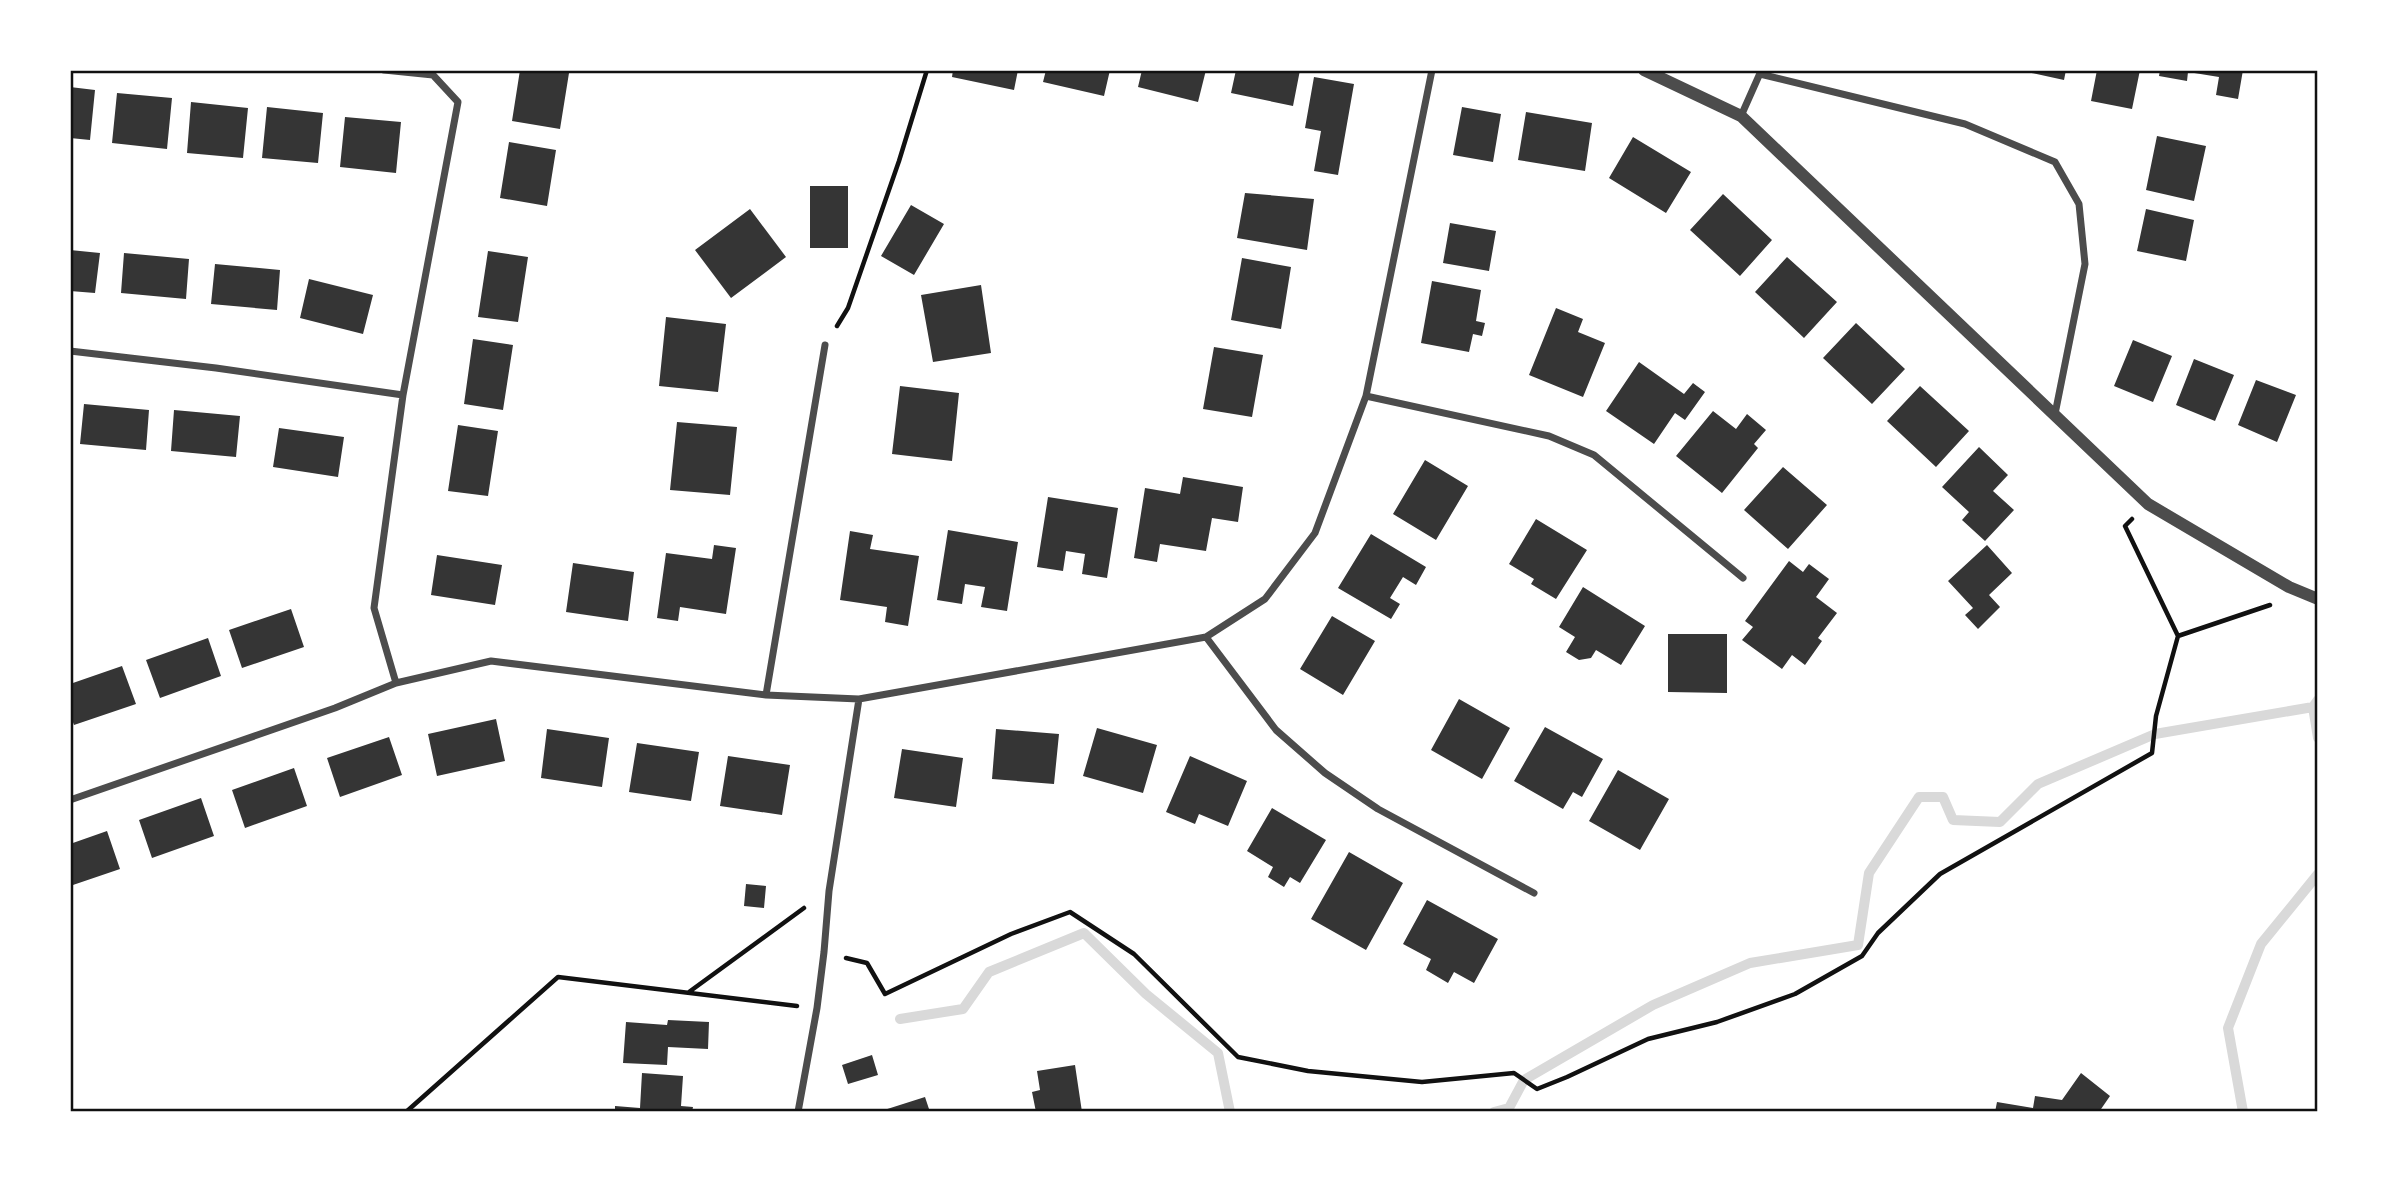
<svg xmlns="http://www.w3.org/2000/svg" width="2388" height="1182" font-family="'Varela Round',sans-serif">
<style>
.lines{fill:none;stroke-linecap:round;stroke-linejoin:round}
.stream{stroke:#d9d9d9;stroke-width:10}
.building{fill:#353535}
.path{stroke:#111;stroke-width:4.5}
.minor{stroke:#4c4c4c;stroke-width:7}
.tertiary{stroke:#4c4c4c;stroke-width:12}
.neatline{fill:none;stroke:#111;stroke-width:2.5}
</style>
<rect width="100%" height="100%" fill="#fff"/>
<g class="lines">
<path class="stream" d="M 2313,707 L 2318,738
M 900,1019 L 963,1009 L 989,972 L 1084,933 L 1146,994 L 1218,1053 L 1230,1112
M 1494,1112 L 1509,1108 L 1524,1080 L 1653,1005 L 1750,963 L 1858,945 L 1869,873 L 1919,797 L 1943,797 L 1953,820 L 2000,822 L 2038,784 L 2155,734 L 2313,707 L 2318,700
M 2243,1112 L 2228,1028 L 2261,944 L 2318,874"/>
</g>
<path class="building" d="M 520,70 L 553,70 L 569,73 L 560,129 L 512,121 Z
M 953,70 L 1018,70 L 1014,90 L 952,77 Z
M 1046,70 L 1110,70 L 1104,96 L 1043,82 Z
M 1142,70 L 1206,70 L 1198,102 L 1138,87 Z
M 1236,70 L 1300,70 L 1293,106 L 1231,93 Z
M 2018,70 L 2066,70 L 2064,80 Z
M 2097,70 L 2140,70 L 2132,109 L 2091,101 Z
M 2160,70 L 2243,70 L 2238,99 L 2216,95 L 2219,77 L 2188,72 L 2187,81 L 2159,76 Z
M 1314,77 L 1354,84 L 1338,175 L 1314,171 L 1321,131 L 1305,128 Z
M 70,87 L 95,90 L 90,140 L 70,138 Z
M 117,93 L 172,98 L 167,149 L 112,143 Z
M 191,102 L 248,108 L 243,158 L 187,153 Z
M 267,107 L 323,113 L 318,163 L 262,158 Z
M 1462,107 L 1501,114 L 1493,162 L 1453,155 Z
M 1526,112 L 1592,123 L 1585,171 L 1518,160 Z
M 345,117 L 401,122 L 396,173 L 340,167 Z
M 2157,136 L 2206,146 L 2194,201 L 2146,190 Z
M 1633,137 L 1691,172 L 1666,213 L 1609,178 Z
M 509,142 L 556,150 L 547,206 L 500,198 Z
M 810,186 L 848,186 L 848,248 L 810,248 Z
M 1245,193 L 1314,199 L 1307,250 L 1237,238 Z
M 1723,194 L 1772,240 L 1740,276 L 1690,230 Z
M 911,205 L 944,224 L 914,275 L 881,256 Z
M 750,209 L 786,257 L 731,298 L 695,250 Z
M 2146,209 L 2194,220 L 2186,261 L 2137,251 Z
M 1450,223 L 1496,231 L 1489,271 L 1443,263 Z
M 70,250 L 100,253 L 95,293 L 70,291 Z
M 488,251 L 528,257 L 518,322 L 478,317 Z
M 124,253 L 189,259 L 186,299 L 121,293 Z
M 1787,257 L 1837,302 L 1804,338 L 1755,292 Z
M 1242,258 L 1291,267 L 1281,329 L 1231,320 Z
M 215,264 L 280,270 L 277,310 L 211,304 Z
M 309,279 L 373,295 L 363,334 L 300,318 Z
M 1432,281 L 1481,290 L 1476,321 L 1485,323 L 1482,336 L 1473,334 L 1469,352 L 1421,343 Z
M 981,285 L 991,353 L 933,362 L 921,295 Z
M 1556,308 L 1583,319 L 1578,332 L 1605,343 L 1583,397 L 1529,375 Z
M 666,317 L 726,324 L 718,392 L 659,386 Z
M 1856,323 L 1905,369 L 1872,404 L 1823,358 Z
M 473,339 L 513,345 L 503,410 L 464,404 Z
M 2133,340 L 2172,356 L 2153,402 L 2114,386 Z
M 1214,347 L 1263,355 L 1252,417 L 1203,409 Z
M 2194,359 L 2234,375 L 2215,421 L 2176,405 Z
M 1639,362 L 1684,394 L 1693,383 L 1705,392 L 1685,420 L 1675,413 L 1654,444 L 1606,411 Z
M 2256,380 L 2296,395 L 2277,442 L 2238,425 Z
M 900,386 L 959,393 L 952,461 L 892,454 Z
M 1920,386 L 1969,431 L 1936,467 L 1887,421 Z
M 84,404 L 149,410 L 146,450 L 80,444 Z
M 174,410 L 240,416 L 236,457 L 171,451 Z
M 1713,411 L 1736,429 L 1747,414 L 1766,430 L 1754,444 L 1758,448 L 1722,493 L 1676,456 Z
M 677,422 L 737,427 L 730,495 L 670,490 Z
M 458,425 L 498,431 L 488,496 L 448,491 Z
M 279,428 L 344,437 L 338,477 L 273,467 Z
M 1979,447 L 2008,475 L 1993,491 L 2014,510 L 1985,541 L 1962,520 L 1969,512 L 1942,487 Z
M 1425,460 L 1468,486 L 1436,540 L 1393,514 Z
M 1783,467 L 1827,505 L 1788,549 L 1744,510 Z
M 1183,477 L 1243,487 L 1238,522 L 1212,518 L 1206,551 L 1160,544 L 1157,562 L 1134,558 L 1145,488 L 1180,494 Z
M 1048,497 L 1118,508 L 1107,578 L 1082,574 L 1085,554 L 1066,551 L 1063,571 L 1037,567 Z
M 1536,519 L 1587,550 L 1556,599 L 1531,584 L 1534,579 L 1509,564 Z
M 948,530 L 1018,542 L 1007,611 L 981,607 L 985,587 L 965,584 L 962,604 L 937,600 Z
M 850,531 L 873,535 L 870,549 L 919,556 L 908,626 L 885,622 L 887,607 L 840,600 Z
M 1371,534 L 1426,567 L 1416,585 L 1403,577 L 1390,598 L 1400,604 L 1391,619 L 1338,588 Z
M 714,545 L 736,548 L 726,614 L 680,607 L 678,621 L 657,618 L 666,553 L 712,559 Z
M 1987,545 L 2012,573 L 1989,595 L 2000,607 L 1978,629 L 1965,615 L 1973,608 L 1948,581 Z
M 437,555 L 502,565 L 495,605 L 431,595 Z
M 1789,561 L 1803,572 L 1809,564 L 1829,579 L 1816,597 L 1837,613 L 1818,638 L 1822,641 L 1805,665 L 1792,655 L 1782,669 L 1742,640 L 1753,627 L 1745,621 Z
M 573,563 L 634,572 L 628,621 L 566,612 Z
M 1583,587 L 1645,626 L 1621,665 L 1596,650 L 1591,658 L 1579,660 L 1566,652 L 1575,637 L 1559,627 Z
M 291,609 L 304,647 L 242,668 L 229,630 Z
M 1332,616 L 1375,641 L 1343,695 L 1300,669 Z
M 1668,634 L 1727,634 L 1727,693 L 1668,692 Z
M 208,638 L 221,676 L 160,698 L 146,660 Z
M 122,666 L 136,704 L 74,725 L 70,714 L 70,684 Z
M 1459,699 L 1510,728 L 1482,779 L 1431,750 Z
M 496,719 L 505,761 L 437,776 L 428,734 Z
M 1545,727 L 1603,759 L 1582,797 L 1573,792 L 1563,809 L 1514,781 Z
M 1097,728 L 1157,745 L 1143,793 L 1083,776 Z
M 547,729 L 609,738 L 602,787 L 541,778 Z
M 996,729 L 1059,734 L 1054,784 L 992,779 Z
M 389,737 L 402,775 L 340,797 L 327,758 Z
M 637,743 L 699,752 L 691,801 L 629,792 Z
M 902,749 L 963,758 L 956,807 L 894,798 Z
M 728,756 L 790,765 L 782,815 L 720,806 Z
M 1190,756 L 1247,781 L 1228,826 L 1199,814 L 1195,824 L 1166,812 Z
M 294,768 L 307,806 L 245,828 L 232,790 Z
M 1618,770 L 1669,799 L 1640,850 L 1589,821 Z
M 201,798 L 214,836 L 152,858 L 139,820 Z
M 1272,808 L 1326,840 L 1300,883 L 1290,877 L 1284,887 L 1268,877 L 1273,867 L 1247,851 Z
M 107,831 L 120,869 L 70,886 L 70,844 Z
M 1349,852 L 1403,883 L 1366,950 L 1311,919 Z
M 746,884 L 766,886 L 764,908 L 744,906 Z
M 1427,900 L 1498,939 L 1474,983 L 1454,972 L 1448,983 L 1426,970 L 1431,959 L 1403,944 Z
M 668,1020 L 709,1022 L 708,1049 L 668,1047 L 667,1065 L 623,1063 L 626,1022 L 667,1025 Z
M 872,1055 L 878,1075 L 848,1084 L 842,1065 Z
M 1075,1065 L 1082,1112 L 1036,1112 L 1032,1092 L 1040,1090 L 1037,1071 Z
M 642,1073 L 683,1076 L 681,1106 L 693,1107 L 692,1112 L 615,1112 L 615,1106 L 640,1108 Z
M 2081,1073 L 2110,1096 L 2099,1112 L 1995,1112 L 1997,1102 L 2033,1108 L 2035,1096 L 2062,1100 Z
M 925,1097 L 930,1112 L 881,1112 L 881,1111 Z"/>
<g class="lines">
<path class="path" d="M 837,326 L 848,308 L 899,161 L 927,70
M 2178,636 L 2270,605
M 846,958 L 867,963 L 885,994 L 1011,934 L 1070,912 L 1134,954 L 1238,1057 L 1308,1071 L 1422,1082 L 1514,1073 L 1537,1089 L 1567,1077 L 1648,1039 L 1717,1022 L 1795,994 L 1862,956 L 1878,933 L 1940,874 L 2152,753 L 2156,716 L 2178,636 L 2125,526 L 2132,519
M 689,992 L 804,908
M 406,1112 L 558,977 L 797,1006"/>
<path class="minor" d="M 384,70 L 433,75 L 458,102 L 403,395 L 374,608 L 396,683
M 1760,74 L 1965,124 L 2055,162 L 2079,204 L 2085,264 L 2055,414
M 1741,116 L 1761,71
M 70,351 L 216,368 L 403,395
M 1366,396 L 1549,436 L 1594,455 L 1743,578
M 1206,637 L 1276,730 L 1325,773 L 1378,809 L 1534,893
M 766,695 L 825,345
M 70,800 L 335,708 L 396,683 L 491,661 L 766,695 L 859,699 L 1206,637 L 1265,599 L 1315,533 L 1366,396 L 1432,70
M 798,1112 L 817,1008 L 824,952 L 829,891 L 859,699"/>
<path class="tertiary" d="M 1644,70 L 1741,116 L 2148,504 L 2289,587 L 2318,599"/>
</g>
<rect width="2388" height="1182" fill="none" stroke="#ffffff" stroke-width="144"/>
<rect x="72" y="72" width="2244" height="1038" class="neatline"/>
</svg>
